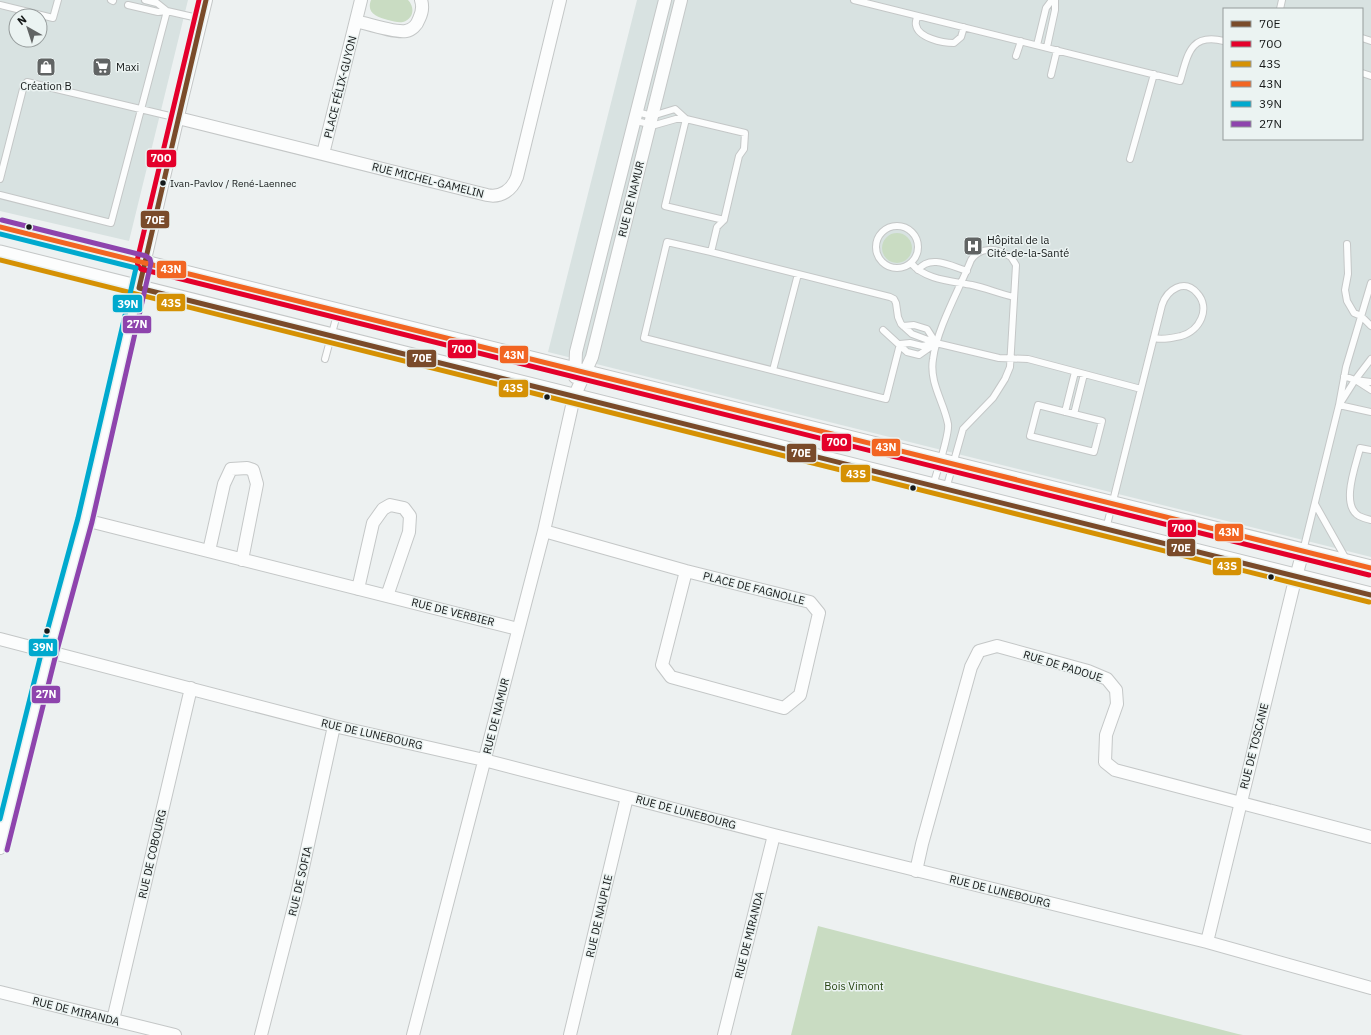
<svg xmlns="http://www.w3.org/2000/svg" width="1371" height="1035" font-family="'IBM Plex Sans',sans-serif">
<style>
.built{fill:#d8e2e1;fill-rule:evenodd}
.green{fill:#c9dcc2}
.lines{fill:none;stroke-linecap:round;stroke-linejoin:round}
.service-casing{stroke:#c4c7c7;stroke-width:8}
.minor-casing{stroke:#c4c7c7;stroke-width:14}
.tertiary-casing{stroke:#c4c7c7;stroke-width:17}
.service{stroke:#fcfdfd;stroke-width:6}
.minor{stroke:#fcfdfd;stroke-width:12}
.tertiary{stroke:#fcfdfd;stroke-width:15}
.bus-1-casing{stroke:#ebf3f2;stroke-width:8}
.bus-2-casing{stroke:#ebf3f2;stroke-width:8}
.bus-3-casing{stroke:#ebf3f2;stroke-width:8}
.bus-4-casing{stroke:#ebf3f2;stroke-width:8}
.bus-5-casing{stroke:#ebf3f2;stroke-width:8}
.bus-6-casing{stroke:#ebf3f2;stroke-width:8}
.bus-1{stroke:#7a4b2a;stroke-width:5}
.bus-2{stroke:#e4002b;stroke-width:5}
.bus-3{stroke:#d59104;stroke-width:5}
.bus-4{stroke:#f26522;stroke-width:5}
.bus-5{stroke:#00a9ce;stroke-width:5}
.bus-6{stroke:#8e44ad;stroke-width:5}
.bus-dot{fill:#151818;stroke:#ebf3f2;stroke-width:1.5}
.labels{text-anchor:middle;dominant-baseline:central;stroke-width:3;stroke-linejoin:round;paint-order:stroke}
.bus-label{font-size:10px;fill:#151818;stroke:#ebf3f2;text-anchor:start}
.poi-label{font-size:11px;fill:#151818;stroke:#ebf3f2;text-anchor:start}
.street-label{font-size:11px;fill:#151818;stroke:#ebf3f2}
.park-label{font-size:11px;fill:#264411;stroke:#ebf3f2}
.line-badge{stroke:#ebf3f2;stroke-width:1.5}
.badge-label{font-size:11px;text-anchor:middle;font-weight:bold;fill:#fff}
</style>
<rect width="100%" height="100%" fill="#edf1f1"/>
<path class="built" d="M 0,0 L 188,0 L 129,241 L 0,211 ZM 16,16 L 40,16 L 40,40 L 16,40 Z
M 637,0 L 1371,0 L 1371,557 L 548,352 ZM 1224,9 L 1362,9 L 1362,139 L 1224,139 Z"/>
<path class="green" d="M 371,0 L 408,0 C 415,7 414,19 403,22 C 398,23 393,21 388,20 C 377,17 366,13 371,0 Z
M882 248a15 15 0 1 1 30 0a15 15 0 1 1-30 0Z
M 818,926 L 1238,1034 L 1243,1035 L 791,1035 Z"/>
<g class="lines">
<g class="service-casing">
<path id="service" d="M 111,0 L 113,1
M 145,0 L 157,3 L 167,11 L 202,19
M 854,0 L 1180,81 C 1188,54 1190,33 1224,41
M 0,5 L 53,18 L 58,0
M 1280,9 L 1282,0
M 917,16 C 917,19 915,22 916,25 C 918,38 943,43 954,43 L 961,37 L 964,27
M 1362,38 L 1371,41
M 1037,45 L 1046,8 L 1052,0
M 1047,47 L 1055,10 L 1055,0
M 1016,56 L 1021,41
M 1362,73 L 1371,76
M 1051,75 L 1057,50
M 637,112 L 652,116 L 675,109 L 686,119
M 635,121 L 655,125 L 676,119 L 686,119 L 745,133 L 744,149 L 739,156 L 724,220 L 665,206 L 686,119
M 1130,159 L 1154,74
M 0,179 L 24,85 L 27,82 L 178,118
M 0,195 L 111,223 L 167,11 L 158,12 L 128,5
M876 247a21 21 0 1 1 42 0a21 21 0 1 1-42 0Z
M 1347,244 L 1348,274 L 1345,290 L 1347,301 L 1354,313 L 1361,316 L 1371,326
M 711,252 L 717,227 L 724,220
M 911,263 C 925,280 952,281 972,285 C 986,288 1000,294 1014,297
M 918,270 C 930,254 951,266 967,271
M 903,326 L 914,325 L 927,329 L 936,343
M 883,330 L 907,352 L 919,355 L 936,343
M 900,344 L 886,399 L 644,338 L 667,242 L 711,252 L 890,297 L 894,299 L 896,303 L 898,317 L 901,324 L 912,334 L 936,343 L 999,358 L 1028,359 L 1141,389
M 900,344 L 910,343 L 922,346 L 933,344
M 325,359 L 338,311
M 773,370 L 798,274
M 1344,376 L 1355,380 L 1371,382
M 1357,381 L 1371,390
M 1341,402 L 1355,380 L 1371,359
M 1038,405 L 1102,421 L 1094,452 L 1030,436 Z
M 1339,405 L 1371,412
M 1065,412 L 1075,372
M 1074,414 L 1084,374
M 1371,450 L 1360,448 C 1356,465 1340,505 1359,516 C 1363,518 1367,519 1371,520
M 933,486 C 936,474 950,434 948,424 C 944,402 929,383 933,359 C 937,328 959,290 971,260 C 980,246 998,248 1011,257 L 1016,265 L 1010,367 L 1005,379 L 993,398 L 963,429 L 946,489
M 1315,504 L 1346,559
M 1106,529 L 1162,305 C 1167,290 1184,278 1197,293 C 1211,308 1200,331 1181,336 C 1172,338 1164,340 1154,338
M 1303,551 L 1339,405 L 1346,367 L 1371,283"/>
</g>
<g class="minor-casing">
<path id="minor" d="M 356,21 C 368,24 395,33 406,31 C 412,30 417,25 419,19 C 422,13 423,6 421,0
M 178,118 L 487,195 C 501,198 512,190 517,177 L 560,0
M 323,154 L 361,0
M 575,377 L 576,352 L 665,0
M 85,520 L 518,629
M 544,531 L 686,571 L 810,602 L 819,613 L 800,695 L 784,708 L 671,677 L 662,665 L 686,571
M 209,551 L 224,484 L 231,469 L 247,468 L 253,470 L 257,484 L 242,560
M 358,589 L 373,523 L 383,509 L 390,505 L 404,508 L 410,516 L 409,532 L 387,596
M 0,639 L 334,726 L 484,760 L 774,835 L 1207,942 L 1371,988
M 0,848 L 49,652 L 85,520 L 182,99 L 206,0
M 916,871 L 922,844 L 971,667 L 979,651 L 997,646 L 1088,671 L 1107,679 L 1116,690 L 1117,704 L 1106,735 L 1105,762 L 1115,770 L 1371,837
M 1207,942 L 1293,588 L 1303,551
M 0,992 L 175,1035
M 113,1020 L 191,688
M 261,1035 L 297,895 L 334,726
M 413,1035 L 544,531 L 574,397 L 592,357 L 681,0
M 570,1035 L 627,797
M 724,1035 L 774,835"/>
</g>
<g class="tertiary-casing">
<path id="tertiary" d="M 0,227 L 1371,568
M 0,253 L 1371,595"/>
</g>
<use href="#service" class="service"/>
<use href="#minor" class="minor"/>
<use href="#tertiary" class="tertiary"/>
<g class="bus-1-casing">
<path id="bus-1" d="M 206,0 L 139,288 L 1371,595"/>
</g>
<g class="bus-2-casing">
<path id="bus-2" d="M 199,0 L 137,261 L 138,266 L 141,269 L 1369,575"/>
</g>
<g class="bus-3-casing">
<path id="bus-3" d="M 0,260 L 1369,602"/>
</g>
<g class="bus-4-casing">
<path id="bus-4" d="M 0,227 L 1371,568"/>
</g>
<g class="bus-5-casing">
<path id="bus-5" d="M 0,234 L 136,268 L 78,518 L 42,650 L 0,819"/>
</g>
<g class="bus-6-casing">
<path id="bus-6" d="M 2,220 L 146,256 L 150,259 L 151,263 L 92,522 L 56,654 L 7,850"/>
</g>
<use href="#bus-1" class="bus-1"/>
<use href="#bus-2" class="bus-2"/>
<use href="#bus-3" class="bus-3"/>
<use href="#bus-4" class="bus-4"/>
<use href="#bus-5" class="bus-5"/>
<use href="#bus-6" class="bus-6"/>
</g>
<defs>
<g id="shop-square" transform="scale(1)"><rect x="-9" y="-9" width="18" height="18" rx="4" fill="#616464" stroke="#ebf3f2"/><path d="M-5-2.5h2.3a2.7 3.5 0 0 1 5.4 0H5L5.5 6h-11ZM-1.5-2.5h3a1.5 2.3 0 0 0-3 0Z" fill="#fff"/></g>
<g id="supermarket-square" transform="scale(1)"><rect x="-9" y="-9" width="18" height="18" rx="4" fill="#616464" stroke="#ebf3f2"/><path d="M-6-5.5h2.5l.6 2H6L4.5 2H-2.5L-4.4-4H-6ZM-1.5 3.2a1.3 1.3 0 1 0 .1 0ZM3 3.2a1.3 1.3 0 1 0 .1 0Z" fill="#fff"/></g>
<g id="hospital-square" transform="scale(1)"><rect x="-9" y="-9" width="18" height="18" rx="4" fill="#616464" stroke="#ebf3f2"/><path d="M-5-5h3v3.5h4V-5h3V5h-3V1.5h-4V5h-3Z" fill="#fff"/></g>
</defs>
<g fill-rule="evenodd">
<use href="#shop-square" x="46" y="67"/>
<use href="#supermarket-square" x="102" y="67"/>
<use href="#hospital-square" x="973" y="246"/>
</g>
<g class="bus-dot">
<circle cx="163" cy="183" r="3.5"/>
<circle cx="29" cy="227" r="3.5"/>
<circle cx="547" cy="397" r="3.5"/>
<circle cx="913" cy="488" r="3.5"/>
<circle cx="1271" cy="577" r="3.5"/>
<circle cx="47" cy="631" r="3.5"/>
</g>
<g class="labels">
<g class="bus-label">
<text x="170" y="183">Ivan-Pavlov / René-Laennec</text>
</g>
<g class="poi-label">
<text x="116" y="67">Maxi</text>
<text x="46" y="86" text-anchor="middle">Création B</text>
<text x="987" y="240">Hôpital de la<tspan x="987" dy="13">Cité-de-la-Santé</tspan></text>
</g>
<g class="street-label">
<text transform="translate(340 87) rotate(-76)">PLACE FÉLIX-GUYON</text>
<text transform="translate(428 180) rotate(14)">RUE MICHEL-GAMELIN</text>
<text transform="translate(631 199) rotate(-76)">RUE DE NAMUR</text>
<text transform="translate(754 588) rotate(14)">PLACE DE FAGNOLLE</text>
<text transform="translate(453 612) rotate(14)">RUE DE VERBIER</text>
<text transform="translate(1063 666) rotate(17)">RUE DE PADOUE</text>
<text transform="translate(496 716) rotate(-76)">RUE DE NAMUR</text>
<text transform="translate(372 734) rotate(13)">RUE DE LUNEBOURG</text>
<text transform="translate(1254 746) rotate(-76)">RUE DE TOSCANE</text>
<text transform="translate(686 812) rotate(15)">RUE DE LUNEBOURG</text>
<text transform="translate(152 854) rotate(-77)">RUE DE COBOURG</text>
<text transform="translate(300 881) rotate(-77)">RUE DE SOFIA</text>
<text transform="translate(1000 891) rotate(14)">RUE DE LUNEBOURG</text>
<text transform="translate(599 916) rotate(-77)">RUE DE NAUPLIE</text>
<text transform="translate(749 935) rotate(-76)">RUE DE MIRANDA</text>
<text transform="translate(76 1011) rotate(14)">RUE DE MIRANDA</text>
</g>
<g class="park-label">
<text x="854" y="986">Bois Vimont</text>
</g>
</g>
<g class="line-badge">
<rect x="146" y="149" width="31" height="19" rx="4" fill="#e4002b"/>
<rect x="140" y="210" width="30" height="19" rx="4" fill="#7a4b2a"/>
<rect x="156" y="260" width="31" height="19" rx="4" fill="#f26522"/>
<rect x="156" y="293" width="30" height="19" rx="4" fill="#d59104"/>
<rect x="112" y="294" width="31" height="19" rx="4" fill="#00a9ce"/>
<rect x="122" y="315" width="30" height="19" rx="4" fill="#8e44ad"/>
<rect x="447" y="339" width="30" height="20" rx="4" fill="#e4002b"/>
<rect x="499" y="345" width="30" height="19" rx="4" fill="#f26522"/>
<rect x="406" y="349" width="31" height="19" rx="4" fill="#7a4b2a"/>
<rect x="498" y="379" width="31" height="19" rx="4" fill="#d59104"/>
<rect x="821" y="433" width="31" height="19" rx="4" fill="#e4002b"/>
<rect x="871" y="438" width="30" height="19" rx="4" fill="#f26522"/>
<rect x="786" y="443" width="31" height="20" rx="4" fill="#7a4b2a"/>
<rect x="840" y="464" width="31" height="19" rx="4" fill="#d59104"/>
<rect x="1167" y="519" width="30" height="19" rx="4" fill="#e4002b"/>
<rect x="1214" y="523" width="30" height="19" rx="4" fill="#f26522"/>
<rect x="1166" y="538" width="30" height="19" rx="4" fill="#7a4b2a"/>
<rect x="1212" y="557" width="30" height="19" rx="4" fill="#d59104"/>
<rect x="28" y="638" width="30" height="19" rx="4" fill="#00a9ce"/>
<rect x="31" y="685" width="30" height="19" rx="4" fill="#8e44ad"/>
</g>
<g class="badge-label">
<text x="161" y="162">70O</text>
<text x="155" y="224">70E</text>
<text x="171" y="273">43N</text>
<text x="171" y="307">43S</text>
<text x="128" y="308">39N</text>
<text x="137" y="328">27N</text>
<text x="462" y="353">70O</text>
<text x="514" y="359">43N</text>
<text x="422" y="362">70E</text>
<text x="513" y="392">43S</text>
<text x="837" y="446">70O</text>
<text x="886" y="451">43N</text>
<text x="801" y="457">70E</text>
<text x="856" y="478">43S</text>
<text x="1182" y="532">70O</text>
<text x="1229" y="536">43N</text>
<text x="1181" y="552">70E</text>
<text x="1227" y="570">43S</text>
<text x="43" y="651">39N</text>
<text x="46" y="698">27N</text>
</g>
<rect x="1223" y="8" width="140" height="132" fill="#ebf3f2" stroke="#959b9b"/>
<rect x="1231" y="21" width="20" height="6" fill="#7a4b2a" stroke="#959b9b"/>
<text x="1259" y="28" font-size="12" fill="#151818">70E</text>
<rect x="1231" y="41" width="20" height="6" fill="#e4002b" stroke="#959b9b"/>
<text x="1259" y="48" font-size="12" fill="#151818">70O</text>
<rect x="1231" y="61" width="20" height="6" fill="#d59104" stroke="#959b9b"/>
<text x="1259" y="68" font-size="12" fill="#151818">43S</text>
<rect x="1231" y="81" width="20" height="6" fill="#f26522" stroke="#959b9b"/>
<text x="1259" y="88" font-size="12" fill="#151818">43N</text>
<rect x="1231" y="101" width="20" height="6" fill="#00a9ce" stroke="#959b9b"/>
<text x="1259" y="108" font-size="12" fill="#151818">39N</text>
<rect x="1231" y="121" width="20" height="6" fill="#8e44ad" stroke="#959b9b"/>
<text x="1259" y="128" font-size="12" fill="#151818">27N</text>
<g transform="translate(28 28) rotate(321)"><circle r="19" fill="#ebf3f2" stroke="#959b9b"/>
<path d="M0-3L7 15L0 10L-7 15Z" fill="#616464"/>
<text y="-6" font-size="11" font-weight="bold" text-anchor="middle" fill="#151818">N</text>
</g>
</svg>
